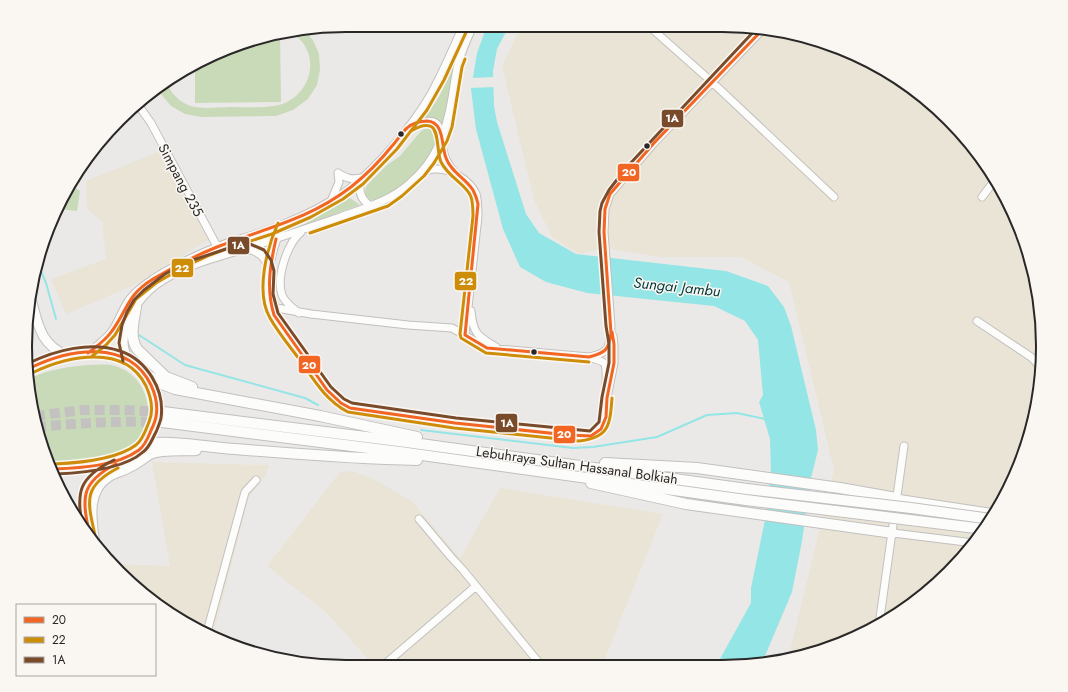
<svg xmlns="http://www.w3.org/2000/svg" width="1068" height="692" font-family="Jost,sans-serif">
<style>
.commercial{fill:#eae4d7}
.green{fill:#c9dab9}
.water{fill:#94e5e5}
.pier{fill:#ebe9e7}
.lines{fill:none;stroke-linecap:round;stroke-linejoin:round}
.stream{stroke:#94e5e5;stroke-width:2}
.highway-tunnel{stroke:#c4c2c1;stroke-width:10;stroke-dasharray:10 5;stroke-linecap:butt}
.minor-casing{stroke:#c2c0bf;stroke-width:9}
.major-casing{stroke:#c2c0bf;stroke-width:11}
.highway-casing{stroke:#c2c0bf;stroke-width:12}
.minor{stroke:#fcfcfb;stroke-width:7}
.major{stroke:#fcfcfb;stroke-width:9}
.highway{stroke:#fcfcfb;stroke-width:10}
.highway-bridge-casing{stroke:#c2c0bf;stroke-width:12;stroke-linecap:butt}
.highway-bridge{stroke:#fcfcfb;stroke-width:10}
.bus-1-casing{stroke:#faf7f3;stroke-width:6}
.bus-2-casing{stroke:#faf7f3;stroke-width:6}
.bus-3-casing{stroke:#faf7f3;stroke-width:6}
.bus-1{stroke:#f26522;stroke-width:3}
.bus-2{stroke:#ce8d08;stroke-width:3}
.bus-3{stroke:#7a4b2a;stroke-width:3}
.bus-dot{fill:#292827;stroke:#faf7f3;stroke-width:1.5}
.labels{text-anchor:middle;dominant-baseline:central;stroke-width:3;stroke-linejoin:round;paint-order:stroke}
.street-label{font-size:14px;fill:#292827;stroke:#faf7f3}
.water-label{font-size:15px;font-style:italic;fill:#003839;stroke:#faf7f3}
.rim{fill:none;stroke:#292827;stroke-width:2}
.line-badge{stroke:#faf7f3;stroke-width:1.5}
.badge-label{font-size:11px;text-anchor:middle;font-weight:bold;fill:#fff}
</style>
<rect width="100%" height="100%" fill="#ebe9e7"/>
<path class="commercial" d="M 521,26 L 764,28 L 845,50 L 933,105 L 977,150 L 1010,204 L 1032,263 L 1041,316 L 1022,458 L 1000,506 L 963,557 L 918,601 L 864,634 L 805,656 L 788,659 L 834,470 L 789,282 L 741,257 L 659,257 L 605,248 L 579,254 L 552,237 L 534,200 L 502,66 Z
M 161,151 L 210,239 L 132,286 L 66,314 L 51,279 L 106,259 L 102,221 L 87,209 L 86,181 Z
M 152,462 L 269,465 L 266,475 L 249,497 L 213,636 L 135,587 L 118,569 L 118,564 L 170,566 Z
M 353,471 L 373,479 L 412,501 L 460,558 L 500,488 L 663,514 L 602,666 L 373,665 L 328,614 L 267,566 L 340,472 Z"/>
<path class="green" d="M 310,31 L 310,37 L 313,40 L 319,54 L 320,70 L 317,85 L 308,99 L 293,110 L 276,116 L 201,117 L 185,114 L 171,106 L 160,93 L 158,88 L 166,81 C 170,92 177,100 188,105 C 201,110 217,107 231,107 C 245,107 260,108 274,106 C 296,103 312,83 310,61 C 309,50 302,39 293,34 Z
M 280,36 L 281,102 L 195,103 L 195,66 L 243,42 Z
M 453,67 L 455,68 L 444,130 L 430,119 L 422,118 C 437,105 445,85 453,67 Z
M 431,128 C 434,130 438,133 438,138 C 437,154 408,182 395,191 C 390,195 382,198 375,201 C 366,200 363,193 367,185 L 386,166 L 400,156 L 421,131 L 424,129 Z
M 72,186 L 80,191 L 77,211 L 60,209 Z
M 347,196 L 360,205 L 301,226 L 341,203 Z
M 88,365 C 98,365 109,363 118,367 C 152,379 159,428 128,448 C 108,461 74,463 51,462 L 36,429 L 31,378 C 49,369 68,367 88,365 Z"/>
<path class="water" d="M 487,26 L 509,26 L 497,49 L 493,71 L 494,106 L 497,122 L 503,141 L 526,214 L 539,233 L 576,254 L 726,271 L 768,286 L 784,307 L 791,326 L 816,430 L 818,450 L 811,478 L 802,541 L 792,592 L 762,663 L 743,666 L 716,666 L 751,603 L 751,588 L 765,520 L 771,473 L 770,439 L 759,402 L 763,395 L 758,340 L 745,321 L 714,306 L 587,293 L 546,282 L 520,267 L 503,229 L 476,129 L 471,89 L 477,53 Z"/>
<path class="pier" d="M 495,77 L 496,87 L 469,88 L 471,78 Z"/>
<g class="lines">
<path class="stream" d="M 38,264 L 46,283 L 56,319
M 139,335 L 185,365 L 305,398 L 318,405
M 421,430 L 573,448 L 593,447 L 657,437 L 707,415 L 737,413 L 765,419"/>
<path class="highway-tunnel" d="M 35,416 L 82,410 L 123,410 L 163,412
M 36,427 C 78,423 120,421 162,422"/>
<g class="minor-casing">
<path id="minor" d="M 650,27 L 712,82 L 834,197
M 139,106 L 151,123 L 219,250
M 409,126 C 449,111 436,133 445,157 C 447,163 451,168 455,173
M 338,173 C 346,178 351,180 361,178
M 420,173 C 425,171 430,169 435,169 C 450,168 470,180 476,194 C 478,201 478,209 478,216 L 465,335
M 361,178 C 358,190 360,200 371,206
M 982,197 L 995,180
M 332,199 L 339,182 L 338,173
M 283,225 C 270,251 263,287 274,315 L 327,390 L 341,403 L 350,408 L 455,423 L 568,435 L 591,436 L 601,429 L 606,417 L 607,398 L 614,363 L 614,344 L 613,336
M 246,249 C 259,251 267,258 269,271
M 271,307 L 311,314 L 408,325 L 452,328 L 487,348 L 589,357 C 611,353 610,346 611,326 L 604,232 L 605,209 L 610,194 L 654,143 L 764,28
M 471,311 C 473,333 477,336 496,347
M 299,313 C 293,308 285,303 282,295 C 276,277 287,244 301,232
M 977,321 L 1031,357 L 1041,367
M 88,353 C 98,345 108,338 114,328 C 119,320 122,311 127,303 C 133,293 143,286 153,279 C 176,264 201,253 227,243 C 246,237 266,232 284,224 C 306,215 328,204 348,190 C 379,166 411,128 431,94 C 443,72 453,49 463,26
M 589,357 C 593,359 601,360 604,363 C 607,366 606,386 606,392
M 128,359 C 126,353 124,348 124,342 C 124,320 139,298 156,285 C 183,265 219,257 251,247 C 281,237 310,227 340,217 C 365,208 390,201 410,183 C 437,160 446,132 452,98 C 454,87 455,76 458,65 C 461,52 467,39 473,26
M 896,498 L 995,513
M 419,519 L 451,557 L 463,570 L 540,664
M 893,533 L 974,543
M 879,625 L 904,446
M 207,632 L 245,492 L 256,480
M 384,665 L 476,586"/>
</g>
<g class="major-casing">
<path id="major" d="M 31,299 C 38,324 40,344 66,355
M 30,368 C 54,355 91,347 118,355 C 143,362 161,393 156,418 C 154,424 151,429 149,435 C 147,439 145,444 141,448 C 138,451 132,453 128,455 C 104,466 80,468 54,469
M 90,536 C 82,503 77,480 114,465"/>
</g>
<g class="highway-casing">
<path id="highway" d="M 136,307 C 134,321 129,336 137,349 L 166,377 L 192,387
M 143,372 L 162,384 L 175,389 L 320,416 L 417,437
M 163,412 L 399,441 L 747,489
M 162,422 L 400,452 L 746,500
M 144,444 C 175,440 205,447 235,449 C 296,454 357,459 417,460
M 605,463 L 697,468 L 840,488 L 896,498
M 591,483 L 686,504 L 893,533
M 94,541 C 91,519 86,490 109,476 C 115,472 123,471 129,467 C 137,464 143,458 150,454 C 161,449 183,451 196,450"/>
</g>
<use href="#minor" class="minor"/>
<use href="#major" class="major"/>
<use href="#highway" class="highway"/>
<g class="highway-bridge-casing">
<path id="highway-bridge" d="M 747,489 L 911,508 L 991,519
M 746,500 L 984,529"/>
</g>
<use href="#highway-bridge" class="highway-bridge"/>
<g class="bus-1-casing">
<path id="bus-1" d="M 276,239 C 270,265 266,289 274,315 L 327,390 L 341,403 L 350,408 L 455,423 L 568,435 L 591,436 L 601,429 L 606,417 L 607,398 L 614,363 L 614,344 L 612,332
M 88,353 C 97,346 106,340 112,331 C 128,309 127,295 153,279 C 173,267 195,256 217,247 C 266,228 308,220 351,187 C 366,175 380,161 392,146 C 397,141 401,133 407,128 C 412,123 421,121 427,121 C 445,122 441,146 446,158 C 451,172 465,178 473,190 C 475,194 477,199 478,204 L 465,335 L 487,348 L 589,357 C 605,353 609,350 611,333 L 604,232 L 605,209 L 610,194 L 654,143 L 764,28
M 30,368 C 69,349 128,338 151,385 C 157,398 159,413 153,426 C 149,434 147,444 139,450 C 117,466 81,468 54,469
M 90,536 C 82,499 79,483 116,464"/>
</g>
<g class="bus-2-casing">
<path id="bus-2" d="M 411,131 C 416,128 426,123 432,127 C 439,132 437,154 441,162 C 448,177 468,186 471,197 C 473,203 473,210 473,216 L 460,334 L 461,338 L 486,353 L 589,362
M 278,223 C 267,248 255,292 270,318 C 279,334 292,349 302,363 C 315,382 327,401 348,412 L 454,428 L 579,441 C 609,438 610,425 612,398
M 310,233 L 388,206 L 402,196 L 424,176 L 434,163 L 447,141 L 452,127 L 462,67 L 465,59
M 91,357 L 106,345 L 115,335 L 136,299 L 156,283 L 182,268 L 210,255 L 229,248 L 272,234 L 311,217 L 343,199 L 363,184 L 397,149 L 427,110 L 444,80 L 468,28
M 32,373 C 67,356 125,343 146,386 C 151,397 154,410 149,422 C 146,429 143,440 136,445 C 116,460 78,463 54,464
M 95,535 C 87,500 83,486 118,468"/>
</g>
<g class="bus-3-casing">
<path id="bus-3" d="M 123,361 L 119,343 L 122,325 L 127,312 L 134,300 L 144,290 L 165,274 L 190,261 L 235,246 L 250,244 L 264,250 L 271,260 L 274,271 L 273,294 L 278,313 L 331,387 L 344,399 L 352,403 L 456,418 L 590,431 L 599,422 L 602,397 L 609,363 L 609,344 L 606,326 L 599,232 L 600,211 L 602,203 L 609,190 L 626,168 L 757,28
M 29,363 C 56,350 91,341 120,351 C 147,360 165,390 161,418 C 160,423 158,427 156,432 C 152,439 150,447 143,452 C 124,469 81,473 56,474
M 83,529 C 75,492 79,477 114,460"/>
</g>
<use href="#bus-1" class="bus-1"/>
<use href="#bus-2" class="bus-2"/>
<use href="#bus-3" class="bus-3"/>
</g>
<g class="bus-dot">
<circle cx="401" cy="134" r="3.5"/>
<circle cx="647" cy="146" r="3.5"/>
<circle cx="534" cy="352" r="3.5"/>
</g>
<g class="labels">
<g class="street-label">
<text transform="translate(181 180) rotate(62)">Simpang 235</text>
<text transform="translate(577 465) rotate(8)">Lebuhraya Sultan Hassanal Bolkiah</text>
</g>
<g class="water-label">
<text transform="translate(677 287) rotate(6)">Sungai Jambu</text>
</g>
</g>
<path d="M0 0H1068V692H0ZM346 32H722A314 314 0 0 1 1036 346V346A314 314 0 0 1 722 660H346A314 314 0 0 1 32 346V346A314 314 0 0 1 346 32Z" fill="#faf7f3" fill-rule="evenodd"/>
<path class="rim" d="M346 32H722A314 314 0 0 1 1036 346V346A314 314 0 0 1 722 660H346A314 314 0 0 1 32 346V346A314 314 0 0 1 346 32Z"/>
<g class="line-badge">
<rect x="661" y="109" width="23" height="19" rx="4" fill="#7a4b2a"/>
<rect x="617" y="163" width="23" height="19" rx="4" fill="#f26522"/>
<rect x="227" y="236" width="23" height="19" rx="4" fill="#7a4b2a"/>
<rect x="171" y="258" width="23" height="20" rx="4" fill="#ce8d08"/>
<rect x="454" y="271" width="23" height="20" rx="4" fill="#ce8d08"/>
<rect x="298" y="355" width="23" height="19" rx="4" fill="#f26522"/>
<rect x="495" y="413" width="23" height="20" rx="4" fill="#7a4b2a"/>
<rect x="553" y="425" width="23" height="19" rx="4" fill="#f26522"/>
</g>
<g class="badge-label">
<text x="672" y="122">1A</text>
<text x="629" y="176">20</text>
<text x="238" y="249">1A</text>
<text x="182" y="272">22</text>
<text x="466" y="285">22</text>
<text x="309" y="369">20</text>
<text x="507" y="427">1A</text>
<text x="564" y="438">20</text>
</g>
<rect x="16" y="604" width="140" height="72" fill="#faf7f3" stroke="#a6a4a1"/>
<rect x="24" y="617" width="20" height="6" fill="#f26522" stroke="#a6a4a1"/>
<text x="52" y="624" font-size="12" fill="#292827">20</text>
<rect x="24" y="637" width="20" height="6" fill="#ce8d08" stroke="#a6a4a1"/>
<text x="52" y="644" font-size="12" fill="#292827">22</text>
<rect x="24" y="657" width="20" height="6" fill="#7a4b2a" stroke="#a6a4a1"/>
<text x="52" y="664" font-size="12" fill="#292827">1A</text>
</svg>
